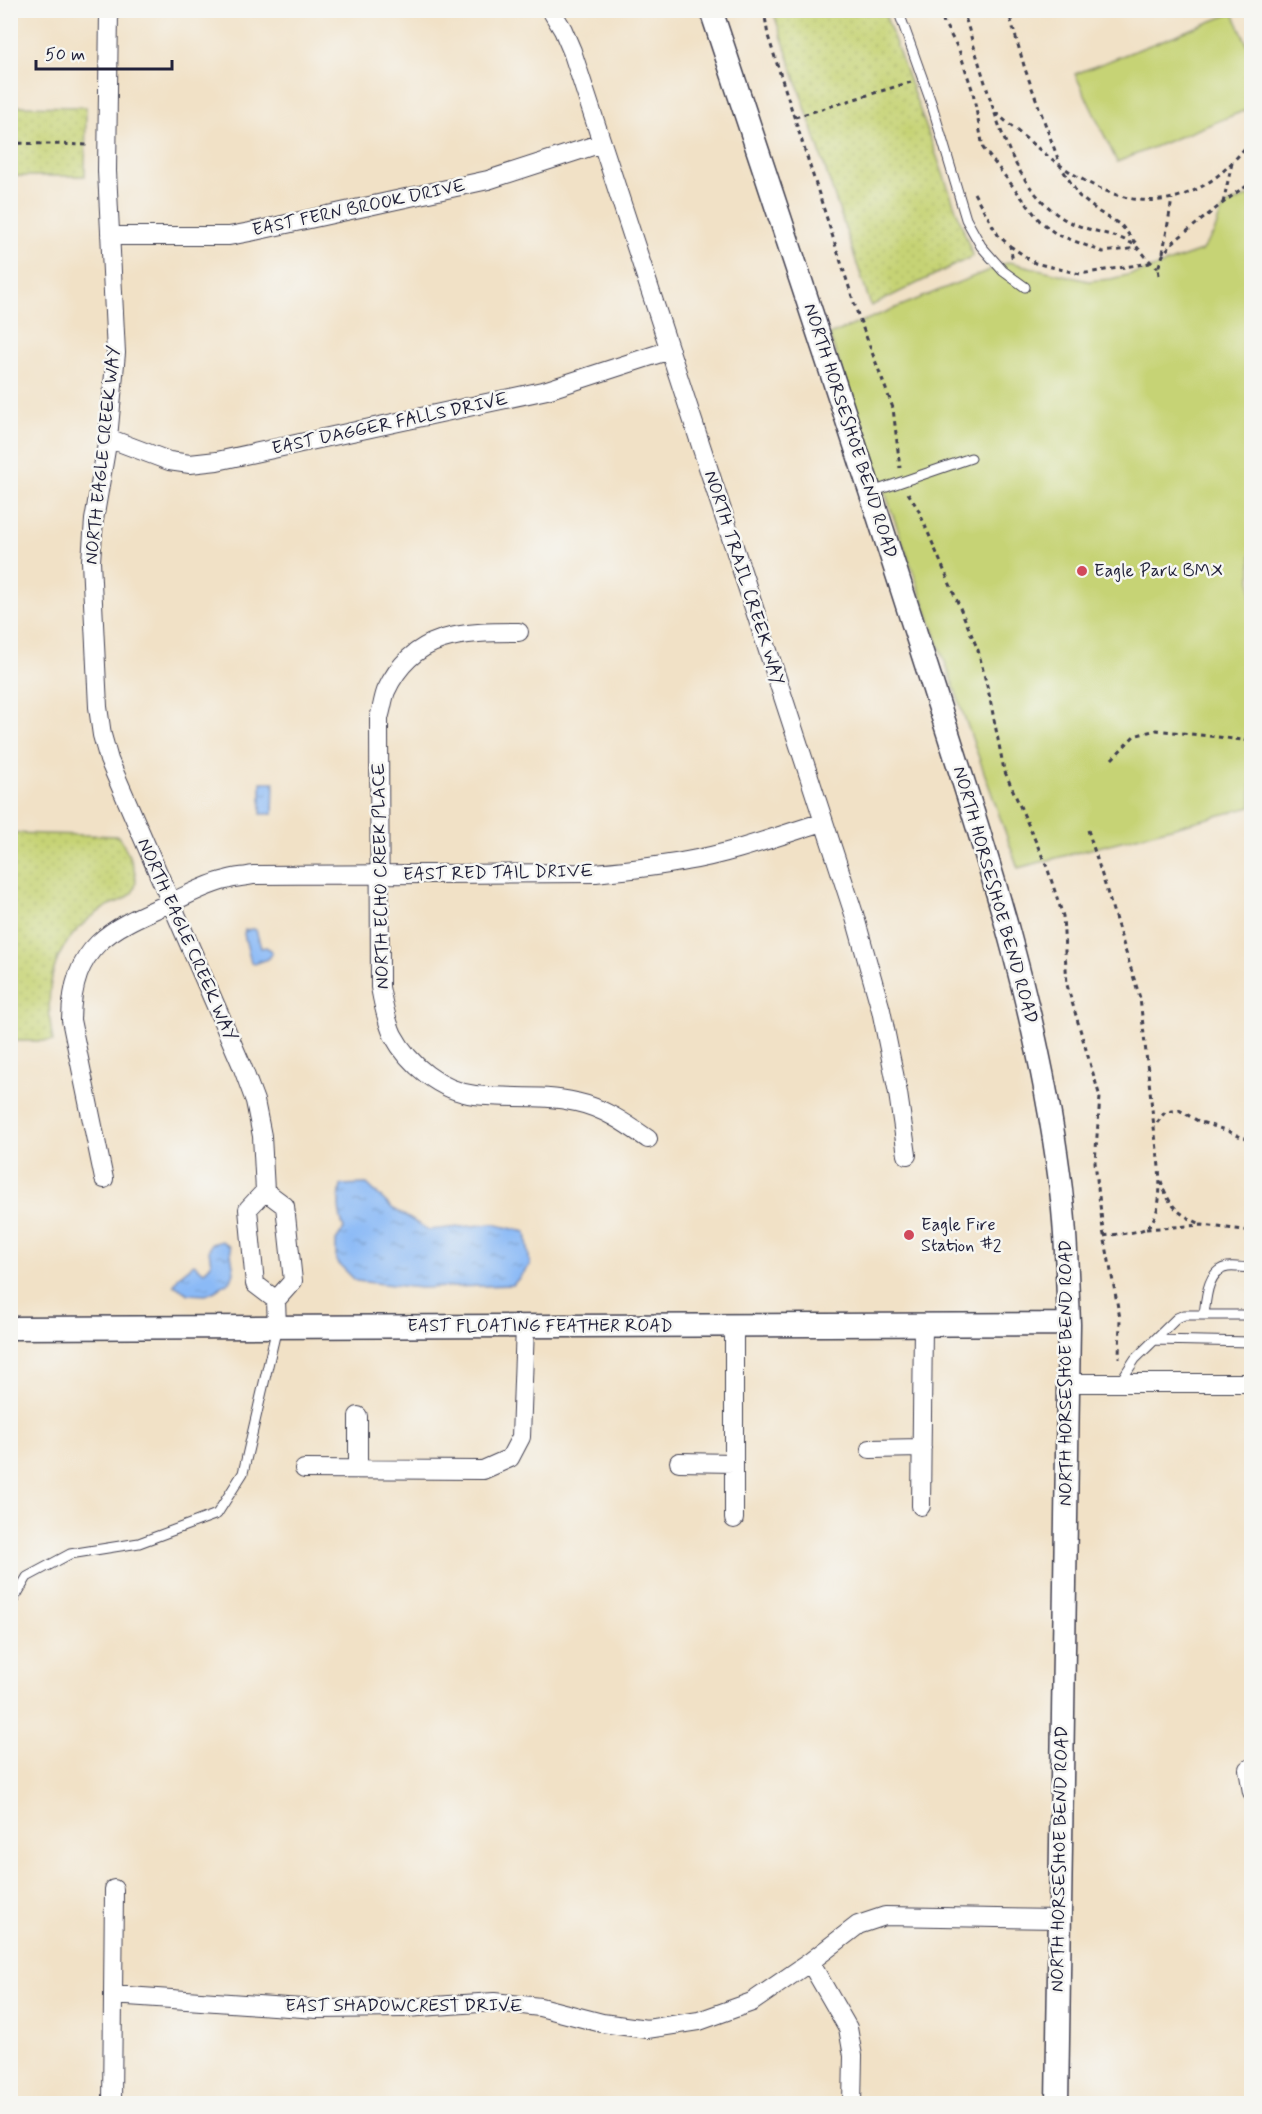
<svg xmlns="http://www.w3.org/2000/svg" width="1262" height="2114" font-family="Mynerve,sans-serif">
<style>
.green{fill:#c6d375;stroke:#747a58;stroke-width:1.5}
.park{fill:url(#park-dots);stroke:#747a58;stroke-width:1.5}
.water{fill:url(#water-ripples);stroke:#566e98;stroke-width:1.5}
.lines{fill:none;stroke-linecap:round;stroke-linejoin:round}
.service-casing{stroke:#413f50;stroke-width:11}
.minor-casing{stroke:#413f50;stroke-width:20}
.tertiary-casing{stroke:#413f50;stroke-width:25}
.path{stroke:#413f50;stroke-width:3;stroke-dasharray:4.5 4.5;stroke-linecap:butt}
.service{stroke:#fff;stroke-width:9}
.minor{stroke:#fff;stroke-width:18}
.tertiary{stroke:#fff;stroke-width:22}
.poi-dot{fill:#d1495b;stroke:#f6f6f2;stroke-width:2}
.labels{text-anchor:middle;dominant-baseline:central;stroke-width:5;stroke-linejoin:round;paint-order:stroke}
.street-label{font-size:18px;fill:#22223b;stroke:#f6f6f2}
.poi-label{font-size:18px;fill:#22223b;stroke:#f6f6f2;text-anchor:start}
</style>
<defs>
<pattern id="park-dots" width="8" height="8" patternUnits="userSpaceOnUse" patternTransform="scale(1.5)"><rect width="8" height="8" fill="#c6d375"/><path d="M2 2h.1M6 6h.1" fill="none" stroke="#aab566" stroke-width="1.8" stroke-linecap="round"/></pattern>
<pattern id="water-ripples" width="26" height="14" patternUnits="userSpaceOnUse" patternTransform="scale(1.5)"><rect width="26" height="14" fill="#8bbaf6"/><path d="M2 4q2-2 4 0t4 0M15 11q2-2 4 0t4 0" fill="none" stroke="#7197c8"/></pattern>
</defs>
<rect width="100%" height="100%" fill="#f6f6f2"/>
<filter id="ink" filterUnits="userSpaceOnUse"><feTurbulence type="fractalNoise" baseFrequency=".0167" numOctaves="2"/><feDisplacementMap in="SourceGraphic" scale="12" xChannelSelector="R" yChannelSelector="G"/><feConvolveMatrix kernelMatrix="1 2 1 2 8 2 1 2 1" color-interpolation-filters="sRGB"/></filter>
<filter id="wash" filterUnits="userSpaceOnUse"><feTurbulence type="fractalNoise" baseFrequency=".008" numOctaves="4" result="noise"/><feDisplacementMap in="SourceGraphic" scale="24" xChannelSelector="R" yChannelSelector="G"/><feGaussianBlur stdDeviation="1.35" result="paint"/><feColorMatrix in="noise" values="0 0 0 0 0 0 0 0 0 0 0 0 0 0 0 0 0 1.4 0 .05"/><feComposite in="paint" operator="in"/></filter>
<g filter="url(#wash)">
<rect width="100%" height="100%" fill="#f1e1c6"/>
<path class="green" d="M 1233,13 L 1251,53 L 1251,108 L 1117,162 L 1075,74 Z
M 1251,195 L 1251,807 L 1018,868 L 829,335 L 1009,262 L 1088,281 L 1111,279 L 1144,271 L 1201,251 L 1214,233 L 1221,212 L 1229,204 Z"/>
<path class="park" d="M 773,11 L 884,11 L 973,256 L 871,306 Z
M 10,106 L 86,107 L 85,176 L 11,176 Z
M 11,833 L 119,836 C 125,849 140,872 135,887 C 131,900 117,901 106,907 C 53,939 42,984 53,1041 L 11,1041 Z"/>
<path class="water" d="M 261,782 L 274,782 L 273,814 L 261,814 Z
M 253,929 L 256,930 L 261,948 L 266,947 L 271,950 L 272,954 L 268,959 L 254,964 L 251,963 L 244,934 L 245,930 Z
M 367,1184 L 392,1208 L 428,1230 L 493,1224 L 526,1232 L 530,1265 L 513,1285 L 421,1288 L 356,1281 L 336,1261 L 336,1241 L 344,1229 C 338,1212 338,1203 341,1185 Z
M 222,1241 L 230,1247 L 234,1272 L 231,1280 L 215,1291 L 206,1295 L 188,1294 L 174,1285 L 179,1276 L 194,1264 L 204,1272 L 211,1264 L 209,1250 L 211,1244 Z"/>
</g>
<g filter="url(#ink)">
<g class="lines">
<g class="service-casing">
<path id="service" d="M 898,10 L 932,105 L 966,219 L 981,246 L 1003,271 L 1025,287
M 872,492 L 971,458
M 1204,1315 C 1206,1299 1207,1270 1228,1267 C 1235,1266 1244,1268 1252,1268
M 1155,1340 L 1252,1342
M 1119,1384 L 1135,1359 L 1177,1318 L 1184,1315 L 1252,1315
M 10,1606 L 27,1577 L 70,1554 L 139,1543 L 217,1514 L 243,1473 L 277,1327"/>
</g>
<g class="minor-casing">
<path id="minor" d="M 109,10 L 107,171 L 116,353 L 108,438 L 94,520 L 91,561 L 98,707 L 102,735 L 109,760 L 242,1066 L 255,1101 L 262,1136 L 265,1191
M 551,10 L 563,30 L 572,51 L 854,914 L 881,1010 L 898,1093 L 907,1155
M 110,236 L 229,236 L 250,232 L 488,180 L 602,143
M 108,438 L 169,461 L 190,464 L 217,461 L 547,390 L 670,350
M 519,632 C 463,632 413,632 386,691 C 383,699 382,709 379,718 L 380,987 C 383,1003 386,1020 393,1035 C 409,1065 441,1091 475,1095 C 509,1099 543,1094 576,1102 C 604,1108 625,1123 648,1139
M 104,1179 L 71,1020 C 72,946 109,929 170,903 C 188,895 207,884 226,880 C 234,877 244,877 253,875 L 595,873 C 625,870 656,867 686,861 C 733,853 778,836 823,822
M 276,1300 L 255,1284 L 248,1209 L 265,1191 L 285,1206 L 293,1281 L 276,1300 L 277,1327
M 1068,1383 L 1252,1383
M 358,1416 L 358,1469
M 870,1449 L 922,1448
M 679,1462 L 734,1463
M 304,1469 L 483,1470 L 510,1458 L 521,1437 L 525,1326
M 921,1506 L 923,1325
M 734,1519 L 734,1325
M 1248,1769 L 1252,1792
M 810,1962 L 848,2028 L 853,2056 L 852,2104
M 113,1995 L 317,2009 L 405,2008 L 494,2002 L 540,2007 L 602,2023 L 647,2029 L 699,2021 L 752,2002 L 810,1962 L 858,1925 L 885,1916 L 1059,1919
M 112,2104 L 114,1889"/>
</g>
<g class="tertiary-casing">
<path id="tertiary" d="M 711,10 C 781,221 852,432 919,643 C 975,818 1035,991 1059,1174 C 1066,1224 1067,1274 1069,1324 L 1057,2104
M 10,1328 L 1069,1324"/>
</g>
<path class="path" d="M 764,10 L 768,36 L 858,315 L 893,408 L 900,468
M 942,10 L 943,21 L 959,50 L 973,92 L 983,148 L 1040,221 L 1056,234 L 1103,252 L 1139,248
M 963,10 C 971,37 979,63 987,89 C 1002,136 1017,184 1058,215 C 1078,230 1105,231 1127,241 C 1141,247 1146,260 1158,268
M 1008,10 L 1025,69 L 1061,167 L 1079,196 L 1099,212 L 1121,225 L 1138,246
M 996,113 C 1054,162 1129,235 1209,182 C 1226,171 1239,155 1252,140
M 795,117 L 911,82
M 10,143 L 89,145
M 974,193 L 998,235 L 1010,246 L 1013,261
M 1223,203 L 1232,163
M 1010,246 L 1035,263 L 1080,274 L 1150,263
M 1163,253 L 1172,199
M 1159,275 L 1158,268 L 1163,255 L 1172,243 L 1237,192 L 1252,183
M 908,493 L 918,509 L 978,650 L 989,694 L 1004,770 L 1047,867 L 1063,916 L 1067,985 L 1100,1097 L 1095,1162 L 1103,1230 L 1120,1318 L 1119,1358
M 1112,759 L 1134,736 L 1156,730 L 1252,741
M 1088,830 L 1140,998 L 1154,1127
M 1161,1181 C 1169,1206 1178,1214 1201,1224
M 1146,1229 L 1202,1225 L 1252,1231
M 1104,1236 C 1114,1234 1139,1233 1146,1228 C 1169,1211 1157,1153 1154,1127 L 1165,1112 L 1179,1110 L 1198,1121 L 1228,1131 L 1241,1137 L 1252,1139"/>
<use href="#service" class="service"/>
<use href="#minor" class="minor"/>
<use href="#tertiary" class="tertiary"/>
</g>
</g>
<g class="poi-dot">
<circle cx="1082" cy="571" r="6"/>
<circle cx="909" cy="1235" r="6"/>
</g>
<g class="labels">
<g class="street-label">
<text transform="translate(359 208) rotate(-12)">EAST FERN BROOK DRIVE</text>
<text transform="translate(390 424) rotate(-12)">EAST DAGGER FALLS DRIVE</text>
<text transform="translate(850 431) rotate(72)">NORTH HORSESHOE BEND ROAD</text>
<text transform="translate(103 455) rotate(-84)">NORTH EAGLE CREEK WAY</text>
<text transform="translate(744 578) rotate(72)">NORTH TRAIL CREEK WAY</text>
<text transform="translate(498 873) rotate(-1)">EAST RED TAIL DRIVE</text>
<text transform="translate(381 876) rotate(-91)">NORTH ECHO CREEK PLACE</text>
<text transform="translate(995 895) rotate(74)">NORTH HORSESHOE BEND ROAD</text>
<text transform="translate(187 940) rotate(66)">NORTH EAGLE CREEK WAY</text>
<text x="540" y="1326">EAST FLOATING FEATHER ROAD</text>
<text transform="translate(1066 1373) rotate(-90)">NORTH HORSESHOE BEND ROAD</text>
<text transform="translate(1060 1859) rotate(-89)">NORTH HORSESHOE BEND ROAD</text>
<text x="404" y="2006">EAST SHADOWCREST DRIVE</text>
</g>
<g class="poi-label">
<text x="1094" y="571">Eagle Park BMX</text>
<text x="921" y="1225">Eagle Fire<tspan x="921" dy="21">Station #2</tspan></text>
</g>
</g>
<rect width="1262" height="2114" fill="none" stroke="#f6f6f2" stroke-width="36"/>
<path d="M36 60v9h136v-9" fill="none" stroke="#22223b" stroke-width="3"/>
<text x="45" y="60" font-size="18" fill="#22223b" stroke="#f6f6f2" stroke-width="4.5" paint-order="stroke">50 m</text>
</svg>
